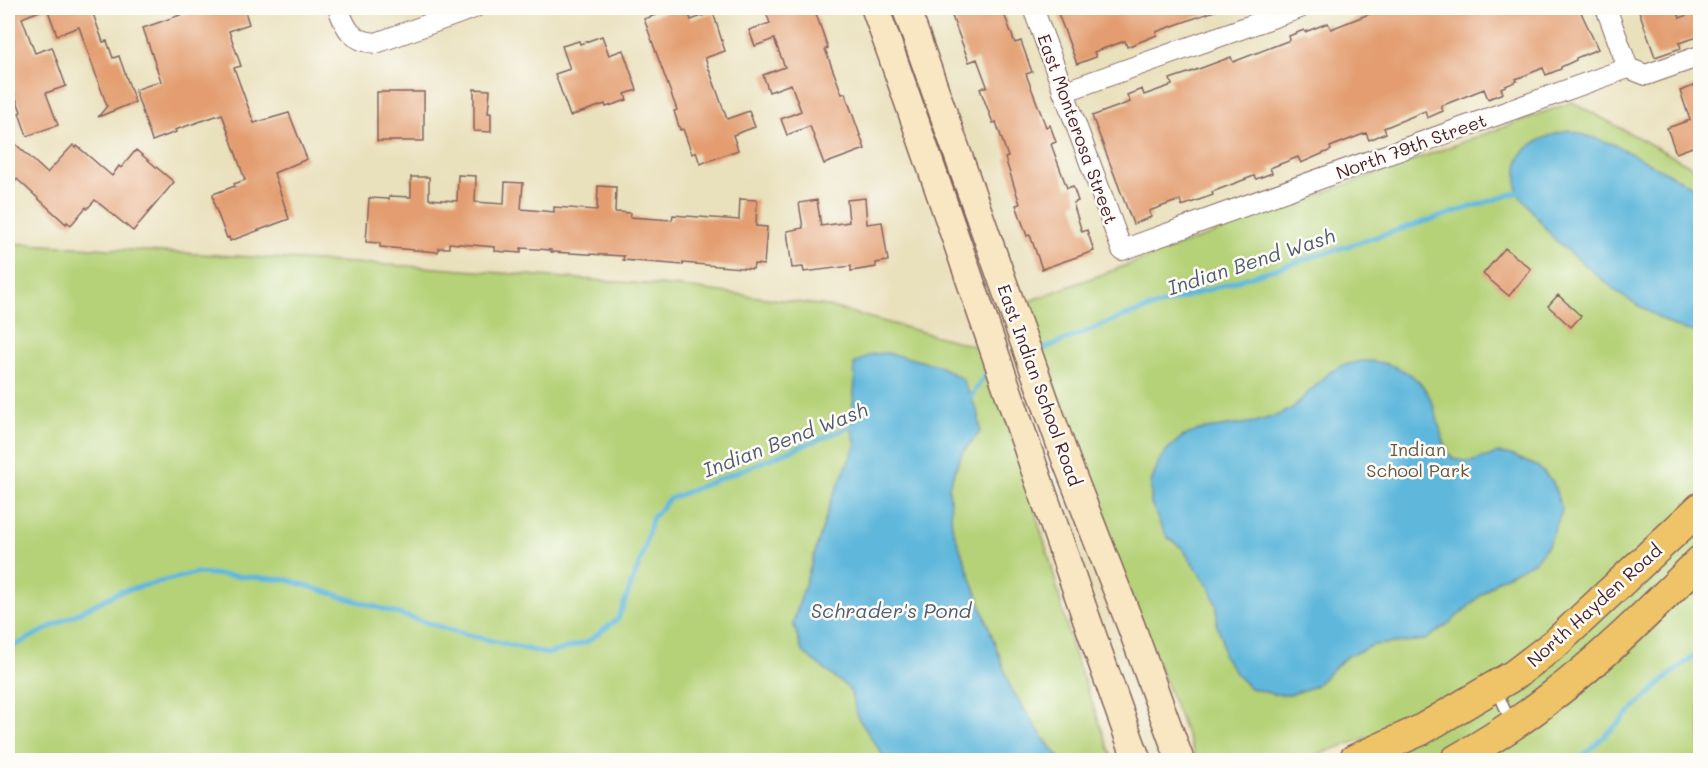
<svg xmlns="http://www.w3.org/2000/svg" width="1708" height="768" font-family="Mali,sans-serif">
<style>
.green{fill:#b5d278;stroke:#807852;stroke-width:1.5}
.water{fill:#5eb7db;stroke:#546b83;stroke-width:1.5}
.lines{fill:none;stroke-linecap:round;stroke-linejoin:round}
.stream{stroke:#5eb7db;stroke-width:5}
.building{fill:#e39d6f}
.service-casing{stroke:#82635e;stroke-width:12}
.minor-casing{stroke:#82635e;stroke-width:22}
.secondary-casing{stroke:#82635e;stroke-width:30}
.primary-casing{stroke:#82635e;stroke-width:33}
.service{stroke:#fff;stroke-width:9}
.minor{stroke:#fff;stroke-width:20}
.secondary{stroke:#f9e7c3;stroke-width:27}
.primary{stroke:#efc469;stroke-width:30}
.labels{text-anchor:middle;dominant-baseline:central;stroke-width:5;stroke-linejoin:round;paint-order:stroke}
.street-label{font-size:18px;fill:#4a1f2b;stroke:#fdfcf7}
.park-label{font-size:18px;fill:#6a5542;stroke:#fdfcf7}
.water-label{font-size:20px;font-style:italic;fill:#525c71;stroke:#fdfcf7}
</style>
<rect width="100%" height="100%" fill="#fdfcf7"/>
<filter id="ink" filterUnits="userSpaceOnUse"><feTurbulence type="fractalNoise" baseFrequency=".0167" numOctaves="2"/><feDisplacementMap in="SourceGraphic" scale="12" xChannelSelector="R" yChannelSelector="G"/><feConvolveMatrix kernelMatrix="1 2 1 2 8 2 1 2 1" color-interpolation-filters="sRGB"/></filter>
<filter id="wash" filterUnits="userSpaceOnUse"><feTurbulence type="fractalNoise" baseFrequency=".008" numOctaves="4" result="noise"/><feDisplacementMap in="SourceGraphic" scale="24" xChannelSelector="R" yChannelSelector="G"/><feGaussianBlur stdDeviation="1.35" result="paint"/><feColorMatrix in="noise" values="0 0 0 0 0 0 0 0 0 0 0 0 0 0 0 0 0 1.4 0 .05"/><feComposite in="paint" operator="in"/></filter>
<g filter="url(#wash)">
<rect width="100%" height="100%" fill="#e9e0bc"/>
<path class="green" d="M 1572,102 L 1700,171 L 1700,760 L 1376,760 L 1366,738 L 1301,760 L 1197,760 L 1098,515 L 1021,304 Z
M 8,243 L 423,267 L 683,287 L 827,306 L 981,348 L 1007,421 L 1051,564 L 1072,648 L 1113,760 L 8,760 Z"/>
<path class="water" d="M 1568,130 L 1613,144 L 1700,190 L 1700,333 L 1677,328 L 1622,296 L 1554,239 L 1517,192 C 1517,183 1516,172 1518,163 C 1523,143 1551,135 1568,130 Z
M 887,353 L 938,365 L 962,379 L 979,415 L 980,432 L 962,453 L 949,486 L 952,526 L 1011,688 C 1023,708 1046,746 1063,760 L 886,760 L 858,718 L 850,690 L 802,651 L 793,623 L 831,501 L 856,445 L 851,426 L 855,382 L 854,364 L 872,354 Z
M 1363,361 C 1391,361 1420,373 1432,402 C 1440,421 1440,442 1453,459 L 1470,462 L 1499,453 L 1511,455 L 1538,467 L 1553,482 L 1562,511 L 1548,545 L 1534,562 L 1498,580 L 1451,622 L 1425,640 L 1374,645 L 1346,657 L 1315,686 L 1290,695 L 1273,694 L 1250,688 L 1235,673 L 1223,655 L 1222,638 L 1217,626 L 1217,607 L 1209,587 L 1182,548 L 1168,538 L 1160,524 L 1151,503 L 1151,483 L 1159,461 L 1168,449 L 1182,437 L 1199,430 L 1255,422 L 1278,415 L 1291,409 L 1330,372 L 1343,365 Z"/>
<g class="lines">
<path class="stream" d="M 1036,352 L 1119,318 L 1522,191
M 966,398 L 971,397 L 986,373 L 994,369
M 8,649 L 119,592 L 196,573 L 288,580 L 464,634 L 547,654 L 587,642 L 618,619 L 643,554 L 652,518 L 669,499 L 855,425
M 1579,760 L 1673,672 L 1700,651"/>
</g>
<g id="blocks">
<path class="building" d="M 8,8 L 91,8 L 103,42 L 107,41 L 113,58 L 119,56 L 135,102 L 98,117 L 107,106 L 79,27 L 57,35 L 47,8 L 22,18 L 35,53 L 52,47 L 66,86 L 46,93 L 58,125 L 27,136 L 19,113 L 21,112 L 8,76 L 8,66 L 12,65 L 8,53 Z
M 200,8 L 244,8 L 249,24 L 229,31 L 241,66 L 234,68 L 254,123 L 289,113 L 307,159 L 274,173 L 289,219 L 230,241 L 229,237 L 227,238 L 214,204 L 213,194 L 235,186 L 234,184 L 245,180 L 222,114 L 175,130 L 176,132 L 152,141 L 135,90 L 161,81 L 143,28 Z
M 676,8 L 687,8 L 691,20 L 713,12 L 725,51 L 705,58 L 727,119 L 749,111 L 755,127 L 733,135 L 738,150 L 700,164 L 696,152 L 692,154 L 683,129 L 680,130 L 674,111 L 677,110 L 644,19 Z
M 764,8 L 814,8 L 828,48 L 825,49 L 842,94 L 845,93 L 865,149 L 824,164 L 810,126 L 787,135 L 781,119 L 801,111 L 791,84 L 769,92 L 763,75 L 785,67 L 774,39 L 755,46 L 749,30 L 770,23 Z
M 949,8 L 1002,8 L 1015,43 L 1021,41 L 1032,72 L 1026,74 L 1046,127 L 1050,125 L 1056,142 L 1051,144 L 1067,188 L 1073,186 L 1078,201 L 1073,203 L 1082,232 L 1087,230 L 1094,251 L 1042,269 L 1030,235 L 1027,236 L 1016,205 L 1020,204 L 1005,158 L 1008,157 L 996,122 L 993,123 L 980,89 L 987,86 L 977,59 L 969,62 Z
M 1056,8 L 1220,8 L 1220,9 L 1156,32 L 1157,35 L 1127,47 L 1125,41 L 1094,52 L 1096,57 L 1077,64 Z
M 1384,8 L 1579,8 L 1598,49 L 1576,58 L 1576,60 L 1561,67 L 1561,69 L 1546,75 L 1543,68 L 1516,79 L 1517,81 L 1501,88 L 1503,93 L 1488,99 L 1484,89 L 1441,106 L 1443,111 L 1427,118 L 1425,111 L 1384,128 L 1386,133 L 1369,140 L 1366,133 L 1330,147 L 1331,150 L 1301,163 L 1298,157 L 1270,168 L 1272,173 L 1256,179 L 1254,176 L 1212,192 L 1213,195 L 1182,206 L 1180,200 L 1149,211 L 1151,217 L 1133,224 L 1092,116 L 1130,102 L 1127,95 L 1142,89 L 1144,95 L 1172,85 L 1170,79 L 1185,74 L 1231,57 L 1233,62 L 1290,40 L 1289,36 L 1304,30 L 1305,32 L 1328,23 L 1331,29 Z
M 1638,8 L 1676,8 L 1680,18 L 1697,11 L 1701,20 L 1701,36 L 1679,43 L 1681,48 L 1655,57 Z
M 602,36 L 609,55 L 623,50 L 637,90 L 625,94 L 627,100 L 606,107 L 605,104 L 570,116 L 555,74 L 570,69 L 562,46 L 579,41 L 580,44 Z
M 1701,83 L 1701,144 L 1676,153 L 1667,128 L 1690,120 L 1680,91 Z
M 474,89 L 490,90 L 488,113 L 491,113 L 491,132 L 474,131 Z
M 377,92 L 424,92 L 424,141 L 377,141 Z
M 8,137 L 47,173 L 73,145 L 76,148 L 77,146 L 112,176 L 119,166 L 121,168 L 136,150 L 174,182 L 133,231 L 95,200 L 87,209 L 86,207 L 71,225 L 67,222 L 66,224 L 17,179 L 8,190 Z
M 458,175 L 476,176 L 475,202 L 504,204 L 505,182 L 523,183 L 521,209 L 554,212 L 554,207 L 597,210 L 598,186 L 616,187 L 615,212 L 631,213 L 630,217 L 672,220 L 673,215 L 739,220 L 740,199 L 757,200 L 756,226 L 767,227 L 764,265 L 754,264 L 753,269 L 683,263 L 683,265 L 660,263 L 623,260 L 624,256 L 551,252 L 551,250 L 521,248 L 521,253 L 495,251 L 495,247 L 449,243 L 449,248 L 439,248 L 438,252 L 380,247 L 380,243 L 366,242 L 369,198 L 389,199 L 389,196 L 411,197 L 411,177 L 429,177 L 429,199 L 457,201 Z
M 865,198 L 867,224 L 882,222 L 888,261 L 876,263 L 876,267 L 851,271 L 851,266 L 804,272 L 803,267 L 792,268 L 787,231 L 803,228 L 799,203 L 817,200 L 821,226 L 849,222 L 847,200 Z
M 1505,248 L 1531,269 L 1509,296 L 1483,274 Z
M 1558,295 L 1581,316 L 1571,327 L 1548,306 Z"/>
</g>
</g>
<g filter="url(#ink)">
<use href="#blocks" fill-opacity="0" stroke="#82635e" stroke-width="1.5"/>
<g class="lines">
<g class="service-casing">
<path id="service" d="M 1497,690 L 1510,721"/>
</g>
<g class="minor-casing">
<path id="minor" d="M 338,8 C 346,29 351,41 376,43 L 474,8
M 1033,8 L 1122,250 L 1628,68 L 1646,75 L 1700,56
M 1606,8 L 1628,68
M 1063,92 L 1300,8"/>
</g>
<g class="secondary-casing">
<path id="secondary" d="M 875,8 C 965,258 1046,511 1137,760
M 906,8 L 1066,460 L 1131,626 L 1180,760"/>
</g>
<g class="primary-casing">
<path id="primary" d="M 1354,760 L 1421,730 L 1514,675 L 1557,642 L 1700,508
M 1456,760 C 1489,741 1521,721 1551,697 C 1605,656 1652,608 1700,561"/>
</g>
<use href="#service" class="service"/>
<use href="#minor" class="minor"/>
<use href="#secondary" class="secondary"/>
<use href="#primary" class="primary"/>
</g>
</g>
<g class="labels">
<g class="street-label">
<text transform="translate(1078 129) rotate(70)">East Monterosa Street</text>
<text transform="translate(1411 146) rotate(-20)">North 79th Street</text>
<text transform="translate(1040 385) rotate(70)">East Indian School Road</text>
<text transform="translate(1594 605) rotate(-42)">North Hayden Road</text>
</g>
<g class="park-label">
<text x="1418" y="449">Indian<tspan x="1418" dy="21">School Park</tspan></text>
</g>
<g class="water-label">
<text transform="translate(1251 261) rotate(-18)">Indian Bend Wash</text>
<text transform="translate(785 439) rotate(-21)">Indian Bend Wash</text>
<text x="891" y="610">Schrader's Pond</text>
</g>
</g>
<rect width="1708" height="768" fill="none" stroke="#fdfcf7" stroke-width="30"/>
</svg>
